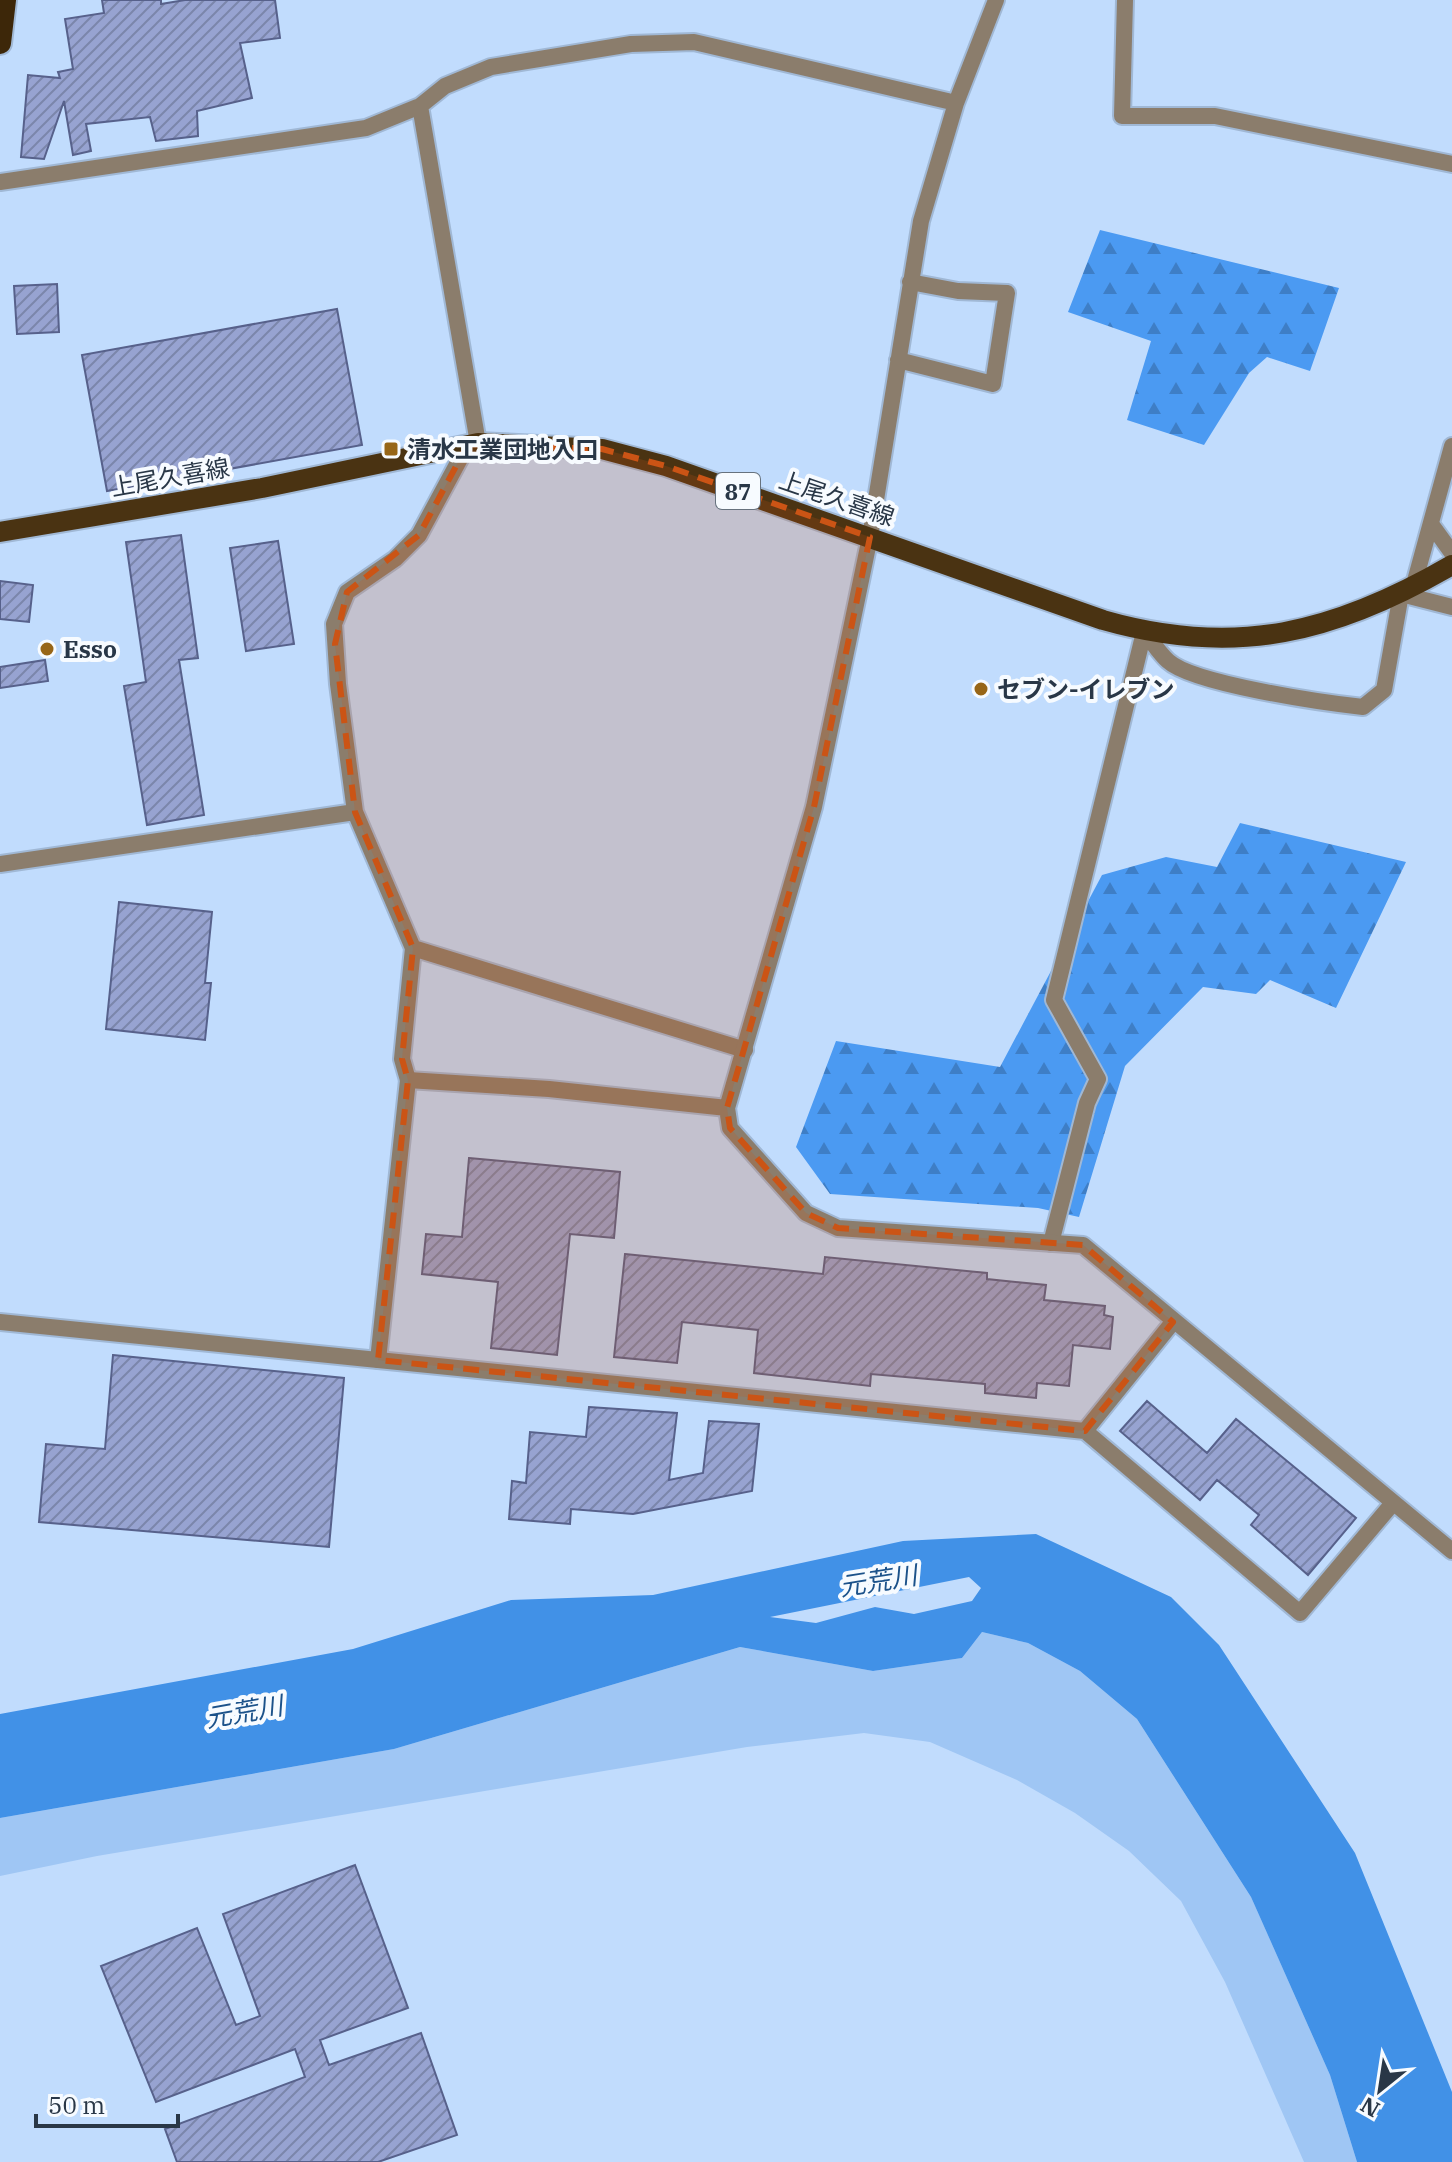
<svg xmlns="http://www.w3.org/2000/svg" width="1452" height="2162" font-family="'IBM Plex Serif','Noto Sans JP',serif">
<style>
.grass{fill:#9fc6f4}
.forest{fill:url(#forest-firs)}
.water{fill:#4191e7;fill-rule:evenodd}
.building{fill:url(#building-hatch);stroke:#57618b;stroke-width:2}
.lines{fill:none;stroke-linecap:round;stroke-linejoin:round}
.minor-casing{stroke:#a0b8d5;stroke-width:20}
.tertiary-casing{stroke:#a0b8d5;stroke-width:20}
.primary-casing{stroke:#a0b8d5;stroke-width:24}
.trunk-casing{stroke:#a0b8d5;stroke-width:26}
.minor{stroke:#8b7d6c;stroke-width:16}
.tertiary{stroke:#8b7d6c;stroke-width:16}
.primary{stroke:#4a3312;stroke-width:20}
.trunk{stroke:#3d2709;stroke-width:22}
.marked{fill:#cb5415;fill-opacity:0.2;stroke:#cb5415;stroke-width:6;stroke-dasharray:16 10;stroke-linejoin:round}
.poi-dot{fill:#976618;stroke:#f7fbff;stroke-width:3}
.labels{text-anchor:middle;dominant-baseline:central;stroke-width:8;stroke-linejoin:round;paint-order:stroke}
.shield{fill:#f7fbff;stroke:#67727e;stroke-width:2}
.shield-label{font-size:22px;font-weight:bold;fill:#293747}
.poi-label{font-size:24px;font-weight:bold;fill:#293747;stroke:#f7fbff;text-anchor:start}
.street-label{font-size:24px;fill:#293747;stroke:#f7fbff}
.water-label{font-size:26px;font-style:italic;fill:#1c528a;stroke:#f7fbff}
</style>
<defs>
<pattern id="forest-firs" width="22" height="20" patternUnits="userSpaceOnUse" patternTransform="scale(2)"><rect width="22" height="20" fill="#4b9af2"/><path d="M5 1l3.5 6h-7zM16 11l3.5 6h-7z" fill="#3e7ec6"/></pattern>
<pattern id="building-hatch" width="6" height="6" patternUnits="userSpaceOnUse" patternTransform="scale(2)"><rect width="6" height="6" fill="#97a3d1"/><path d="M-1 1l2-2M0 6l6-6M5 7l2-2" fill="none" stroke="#7b86ab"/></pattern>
</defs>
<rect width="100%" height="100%" fill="#c1dcfd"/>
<path class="grass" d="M 982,1632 L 1028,1643 L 1080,1671 L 1137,1719 L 1251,1897 L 1330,2075 L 1357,2162 L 1304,2162 L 1225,1982 L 1181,1901 L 1129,1851 L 1075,1813 L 1017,1780 L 930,1742 L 864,1733 L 747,1747 L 97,1856 L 0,1876 L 0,1818 L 394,1749 L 740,1647 L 873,1671 L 962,1658 Z"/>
<path class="forest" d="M 1100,230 L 1339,288 L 1310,371 L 1267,357 L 1249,373 L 1204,445 L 1127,420 L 1151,341 L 1068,312 Z
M 1240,823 L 1406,862 L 1336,1008 L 1270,980 L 1256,994 L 1203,987 L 1125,1066 L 1079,1217 L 1038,1208 L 830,1194 L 796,1147 L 836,1041 L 1000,1067 L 1102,875 L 1166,857 L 1217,867 Z"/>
<path class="water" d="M 1036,1534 L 1171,1597 L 1219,1645 L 1355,1853 L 1452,2092 L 1452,2162 L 1357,2162 L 1330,2075 L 1251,1897 L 1137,1719 L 1080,1671 L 1028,1643 L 982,1632 L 962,1658 L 873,1671 L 740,1647 L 394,1749 L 0,1818 L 0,1714 L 353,1649 L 511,1600 L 653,1595 L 903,1541 ZM 969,1577 L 981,1588 L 972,1601 L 914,1614 L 875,1607 L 816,1623 L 770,1617 Z"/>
<path class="building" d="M 102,0 L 161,0 L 161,4 L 185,0 L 275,0 L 280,38 L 240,43 L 252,98 L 197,111 L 198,136 L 156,141 L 150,117 L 86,124 L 91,151 L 73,155 L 64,101 L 44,159 L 21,157 L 28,75 L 60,78 L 58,72 L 73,69 L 65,19 L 104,13 Z
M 57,284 L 59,332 L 17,334 L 14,286 Z
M 337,309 L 362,445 L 107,491 L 82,355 Z
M 181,535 L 198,658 L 179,660 L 204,815 L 147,825 L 124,686 L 146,682 L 126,542 Z
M 278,541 L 294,644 L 246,651 L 230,548 Z
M 0,581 L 33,585 L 29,622 L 0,619 Z
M 45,660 L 48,681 L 0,688 L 0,667 Z
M 119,902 L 212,912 L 205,983 L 211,983 L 205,1040 L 106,1029 Z
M 469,1158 L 620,1172 L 614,1238 L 570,1234 L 557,1355 L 491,1348 L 498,1282 L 422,1274 L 426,1234 L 462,1237 Z
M 625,1254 L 823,1274 L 825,1257 L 987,1273 L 987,1279 L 1046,1285 L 1044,1300 L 1105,1306 L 1104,1315 L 1113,1317 L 1110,1349 L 1073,1345 L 1069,1386 L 1037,1383 L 1036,1398 L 985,1393 L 985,1384 L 871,1374 L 870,1386 L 754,1373 L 758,1330 L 682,1322 L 677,1363 L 614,1357 Z
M 113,1355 L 344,1378 L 329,1547 L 39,1522 L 46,1444 L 105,1449 Z
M 1147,1401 L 1207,1453 L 1236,1419 L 1356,1518 L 1308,1575 L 1251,1525 L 1259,1515 L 1217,1480 L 1200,1500 L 1120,1431 Z
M 589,1407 L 677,1413 L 669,1480 L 703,1473 L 709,1421 L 759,1424 L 752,1491 L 633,1514 L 571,1509 L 570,1524 L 509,1519 L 512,1481 L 526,1483 L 530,1432 L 586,1437 Z
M 355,1865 L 408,2008 L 320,2040 L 329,2065 L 421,2033 L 457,2135 L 378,2162 L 177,2162 L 165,2129 L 305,2077 L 295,2049 L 156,2102 L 101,1966 L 197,1928 L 236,2025 L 260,2016 L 223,1914 Z"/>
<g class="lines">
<g class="minor-casing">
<path id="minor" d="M 1125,0 L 1122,116 L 1215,116 L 1452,164
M 420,106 L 478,443
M 0,182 L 366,128 L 420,106 L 445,86 L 491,67 L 631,44 L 694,42 L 956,103
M 898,360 L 993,384 L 1007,293 L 958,291 L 910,282
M 1431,524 L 1452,553
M 870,537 L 921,221 L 956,103 L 996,0
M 1413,588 L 1452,446
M 1144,632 C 1152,641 1159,653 1168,661 C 1193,684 1325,703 1363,707 L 1384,690 L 1401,594
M 0,864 L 355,812
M 413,948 L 745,1050
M 408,1080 L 402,1059 L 413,948 L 355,812 L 338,684 L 334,624 L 347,592 L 395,559 L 419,535 L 468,444
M 1051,1243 L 1087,1103 L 1098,1079 L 1054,1000 L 1144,632
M 378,1360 L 1085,1431 L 1173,1322
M 1085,1431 L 1300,1613 L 1393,1503"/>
</g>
<g class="tertiary-casing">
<path id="tertiary" d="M 870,537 L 814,807 L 727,1108 L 730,1128 L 806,1213 L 838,1228 L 1083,1245 L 1452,1551
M 1401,594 L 1452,607
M 0,1322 L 378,1360 L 408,1080 L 549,1089 L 727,1108"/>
</g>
<g class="primary-casing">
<path id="primary" d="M 0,532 L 262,488 L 478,443 L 602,449 L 666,466 L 1103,620 C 1236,658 1335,633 1452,565"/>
</g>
<g class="trunk-casing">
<path id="trunk" d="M 0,43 L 5,0"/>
</g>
<use href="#minor" class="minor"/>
<use href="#tertiary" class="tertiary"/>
<use href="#primary" class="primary"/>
<use href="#trunk" class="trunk"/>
</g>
<path class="marked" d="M 468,444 L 602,449 L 666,466 L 870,537 L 814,807 L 727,1108 L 730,1128 L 806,1213 L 838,1228 L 1083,1245 L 1173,1322 L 1085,1431 L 378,1360 L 408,1080 L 402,1059 L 413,948 L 355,812 L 335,644 L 347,592 L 419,535 Z"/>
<g class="poi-dot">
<rect x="383" y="441" width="16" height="16" rx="4"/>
<circle cx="47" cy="649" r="8"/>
<circle cx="981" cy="689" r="8"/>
</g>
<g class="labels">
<rect class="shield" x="716" y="473" width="44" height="36" rx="6"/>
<g class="shield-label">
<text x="738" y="491">87</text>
</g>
<g class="poi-label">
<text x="407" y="449">清水工業団地入口</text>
<text x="63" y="649">Esso</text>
<text x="997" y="689">セブン-イレブン</text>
</g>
<g class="street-label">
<text transform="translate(170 477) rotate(-10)">上尾久喜線</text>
<text transform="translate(837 498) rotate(19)">上尾久喜線</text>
</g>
<g class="water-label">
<text transform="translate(878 1580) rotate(-9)">元荒川</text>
<text transform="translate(244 1711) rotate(-10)">元荒川</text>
</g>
</g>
<g transform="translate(1380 2090) rotate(210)" stroke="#f7fbff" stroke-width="6" paint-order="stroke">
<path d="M0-6L14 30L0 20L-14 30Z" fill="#293747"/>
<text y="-12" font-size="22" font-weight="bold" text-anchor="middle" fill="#293747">N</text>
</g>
<path d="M36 2114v12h142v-12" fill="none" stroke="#293747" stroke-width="4"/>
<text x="48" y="2114" font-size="24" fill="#293747" stroke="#f7fbff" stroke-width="6" paint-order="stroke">50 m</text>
</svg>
